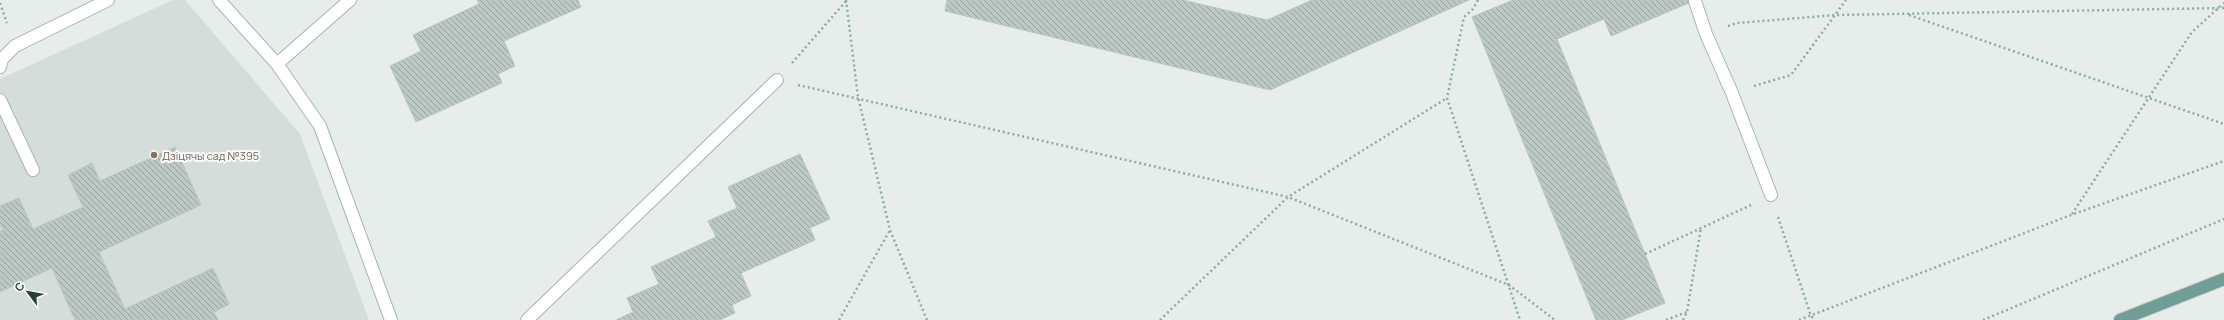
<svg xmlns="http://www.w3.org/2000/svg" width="2224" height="320" font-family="Manrope,sans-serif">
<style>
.built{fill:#d4ddda}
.building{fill:url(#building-back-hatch);stroke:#b9c6c2}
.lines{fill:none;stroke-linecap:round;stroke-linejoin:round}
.minor-casing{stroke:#a9b5b1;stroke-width:14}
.major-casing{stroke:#c3c9c8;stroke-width:14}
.path{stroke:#8bada4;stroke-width:2.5;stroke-dasharray:2 3;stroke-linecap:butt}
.minor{stroke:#fff;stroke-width:12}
.major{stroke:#709d95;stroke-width:12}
.education-dot{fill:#8d6e63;stroke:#f6faf8;stroke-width:1.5}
.labels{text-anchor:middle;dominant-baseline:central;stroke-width:4;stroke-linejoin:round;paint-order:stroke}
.education-label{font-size:11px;fill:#785e54;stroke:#f6faf8;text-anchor:start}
</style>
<defs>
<pattern id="building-back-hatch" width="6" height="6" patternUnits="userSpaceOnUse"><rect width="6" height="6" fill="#bcc8c4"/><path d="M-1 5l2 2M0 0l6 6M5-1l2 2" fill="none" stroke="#99a4a0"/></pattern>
</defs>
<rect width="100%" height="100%" fill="#e6edea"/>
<path class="built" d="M 173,0 L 185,0 L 300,134 L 369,320 L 0,320 L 0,79 Z"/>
<path class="building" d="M 477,0 L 578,0 L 581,7 L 504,41 L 515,66 L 498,74 L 502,83 L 416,122 L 390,66 L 421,51 L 413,35 L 479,4 Z
M 947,0 L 1183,0 L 1267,20 L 1312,0 L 1469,0 L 1270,90 L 945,11 Z
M 1513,0 L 1696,0 L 1611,36 L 1604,19 L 1557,39 L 1665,303 L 1622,320 L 1596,320 L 1472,17 Z
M 175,147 L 201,205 L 99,252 L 125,309 L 213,268 L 229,304 L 214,312 L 218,320 L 75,320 L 52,268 L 0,292 L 0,231 L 3,230 L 0,224 L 0,206 L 19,198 L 33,229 L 83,207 L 68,175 L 92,163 L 100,181 Z
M 800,154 L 830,219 L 810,228 L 815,240 L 741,273 L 751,296 L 732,305 L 735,313 L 720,320 L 616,320 L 633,312 L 627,298 L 659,284 L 651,267 L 716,237 L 708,221 L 737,208 L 728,187 Z"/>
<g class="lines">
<g class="minor-casing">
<path id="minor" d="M 219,0 L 277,64 L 320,126 L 391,320
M 1695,1 L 1706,34 L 1732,93 L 1771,195
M 277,64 L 350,0
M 0,67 L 2,59 L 15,46 L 108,0
M 0,100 L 33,170
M 527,320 L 777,80"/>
</g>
<g class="major-casing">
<path id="major" d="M 2120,320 L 2224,279"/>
</g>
<path class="path" d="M 846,0 L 858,97 L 890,230 L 927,320
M 1478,0 L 1473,9 L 1464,17 L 1447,98 L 1520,320
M 0,3 L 7,23
M 1909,15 L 2224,124
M 1728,26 L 1737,23 L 1836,15 L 2224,8
M 792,63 L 847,0
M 798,85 L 1288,197 L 1509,285 L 1555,320
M 1754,86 L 1791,75 L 1846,0
M 2072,214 L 2192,32 L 2224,3
M 1778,217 L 1811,316 L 1815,320
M 1645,254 L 1751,205
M 839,320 L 890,230
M 1160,320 L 1288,197 L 1447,98
M 1666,320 L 1687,312
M 1683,320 L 1687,312 L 1701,228
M 1799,320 L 2071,215 L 2224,161
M 1983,320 L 2224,219"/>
<use href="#minor" class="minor"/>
<use href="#major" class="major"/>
</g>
<circle class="education-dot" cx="154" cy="155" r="4"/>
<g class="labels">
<g class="education-label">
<text x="162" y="155">Дзіцячы сад №395</text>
</g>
</g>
<g transform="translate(28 292) rotate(302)" stroke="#f6faf8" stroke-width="3" paint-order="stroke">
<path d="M0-3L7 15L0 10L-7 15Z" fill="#273d39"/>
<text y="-6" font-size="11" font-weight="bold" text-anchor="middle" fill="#273d39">С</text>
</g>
</svg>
